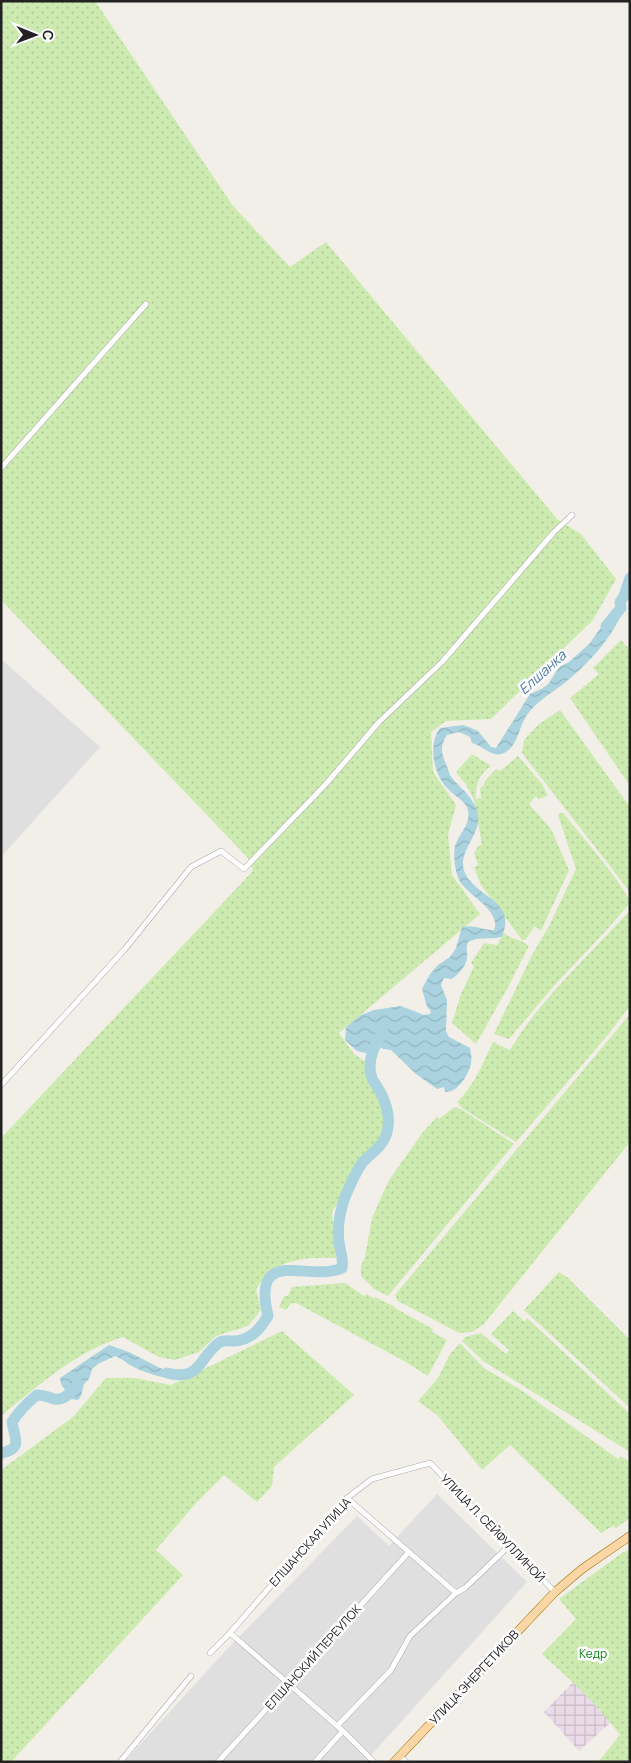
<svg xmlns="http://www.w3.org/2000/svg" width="631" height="1763" font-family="Manrope,sans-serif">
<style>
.residential{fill:#e0dfdf}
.industrial{fill:url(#industrial-grid)}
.grass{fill:url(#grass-dots)}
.water{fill:url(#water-waves)}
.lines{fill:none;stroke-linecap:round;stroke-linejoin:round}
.river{stroke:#aad3df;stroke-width:11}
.minor-casing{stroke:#a9a9a9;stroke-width:6}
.primary-casing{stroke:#a06b00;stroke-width:9}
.minor{stroke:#fff;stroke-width:5}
.primary{stroke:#fcd6a4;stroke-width:8}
.labels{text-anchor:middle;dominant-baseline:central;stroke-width:5;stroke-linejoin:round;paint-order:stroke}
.street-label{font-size:12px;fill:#222;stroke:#fff}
.park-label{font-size:12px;fill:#0c8416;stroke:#fff}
.water-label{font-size:14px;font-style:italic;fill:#4a7aab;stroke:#fff}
</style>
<defs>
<pattern id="industrial-grid" width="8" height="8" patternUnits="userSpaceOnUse" patternTransform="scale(1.25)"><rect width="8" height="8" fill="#ebdbe8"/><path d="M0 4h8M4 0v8" fill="none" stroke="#c9bcc7"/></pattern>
<pattern id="grass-dots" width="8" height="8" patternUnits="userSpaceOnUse" patternTransform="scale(1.25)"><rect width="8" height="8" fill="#cdebb0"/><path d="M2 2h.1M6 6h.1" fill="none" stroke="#b0c997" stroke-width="1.8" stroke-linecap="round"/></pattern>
<pattern id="water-waves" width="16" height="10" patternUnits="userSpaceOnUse" patternTransform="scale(1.25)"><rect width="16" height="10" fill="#aad3df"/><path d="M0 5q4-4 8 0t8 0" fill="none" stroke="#92b5bf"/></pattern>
</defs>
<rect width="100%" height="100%" fill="#f2efe9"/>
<path class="residential" d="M 1,659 L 100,747 L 1,857 Z
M 437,1494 L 527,1582 L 365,1762 L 124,1762 L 230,1646 L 357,1516 L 389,1546 Z"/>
<path class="industrial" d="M 573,1682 L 611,1722 L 579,1751 L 544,1712 Z"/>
<path class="grass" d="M 1,1 L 95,1 L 233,206 L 290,267 L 326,242 L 557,519 L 581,534 L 616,579 L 593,620 L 491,719 L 446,721 L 431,732 L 433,772 L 456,805 L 448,835 L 452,875 L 480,914 L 339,1033 L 354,1054 L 366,1062 L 385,1119 L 383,1137 L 332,1212 L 336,1258 C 304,1257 272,1259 256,1290 L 261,1310 L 248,1326 L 216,1336 L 199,1352 L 175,1360 L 159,1357 L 123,1337 C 76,1351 38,1386 1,1416 L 1,1138 L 253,871 L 248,858 L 1,600 Z
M 621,640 L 630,650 L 630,786 L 570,698 L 599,674 L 593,668 Z
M 560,710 L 630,807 L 630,892 L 522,753 L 524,740 L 539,724 Z
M 472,754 L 491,766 C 479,774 475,786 476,799 L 481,798 L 480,788 L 485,784 L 484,782 L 496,769 L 500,771 L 518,756 L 542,784 L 548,796 L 539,799 L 536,796 L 529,804 L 551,829 L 569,870 L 541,931 L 535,926 L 525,940 L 522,940 L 481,885 L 474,867 L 478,865 L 474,853 L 479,845 L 482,845 L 474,800 L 467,786 L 456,772 Z
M 560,813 L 563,813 C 575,828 628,889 630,903 L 611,925 L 553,987 L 509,1039 L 494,1034 L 532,955 L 549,926 L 576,869 L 558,815 Z
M 630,910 L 630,1006 L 607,1036 L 516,1142 L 462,1108 L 457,1102 C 474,1086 483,1063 493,1042 L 510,1050 C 539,1000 591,954 630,910 Z
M 504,933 C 513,940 521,939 529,946 L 507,989 L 476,1044 L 452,1023 L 461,994 L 474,966 L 471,963 L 484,943 L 497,945 Z
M 630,1014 L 630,1142 L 483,1325 L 472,1332 L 459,1333 L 398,1301 L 395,1295 C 473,1201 552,1108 630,1014 Z
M 454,1107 L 461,1109 L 514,1144 L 388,1296 L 374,1289 L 361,1276 L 361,1266 L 365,1257 L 372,1218 L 389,1180 L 423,1132 L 437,1117 L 439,1119 Z
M 559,1272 L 568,1278 L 630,1340 L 630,1408 L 524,1310 Z
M 345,1283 L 364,1296 L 367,1294 L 373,1298 L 375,1297 L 395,1307 L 395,1308 L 433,1329 L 432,1332 L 447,1340 L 428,1376 L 404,1361 L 296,1303 L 291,1303 L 286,1310 L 279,1307 L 284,1296 L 288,1296 L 292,1287 Z
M 513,1311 L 525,1322 L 527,1318 L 630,1414 L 630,1452 L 483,1361 L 462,1341 L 465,1337 L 481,1333 L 506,1354 L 509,1350 L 491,1334 Z
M 282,1331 L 354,1395 L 274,1467 L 272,1486 L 257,1502 L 224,1475 L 196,1503 L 156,1550 L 183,1575 L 11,1762 L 1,1762 L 1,1470 L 73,1417 L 106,1378 L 134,1378 L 171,1385 Z
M 460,1343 L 484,1368 L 521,1390 L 618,1459 L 621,1456 L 630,1462 L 630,1512 L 627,1514 L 630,1518 L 616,1528 L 613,1526 L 601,1533 L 510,1445 L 482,1470 L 438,1416 L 418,1401 L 438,1378 L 450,1354 Z
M 630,1549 L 630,1762 L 598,1762 L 620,1735 C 598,1705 570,1679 542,1654 L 576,1619 L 559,1599 L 622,1553 Z"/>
<path class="water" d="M 613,610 L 615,616 L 622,611 C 614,637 584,668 562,685 C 550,694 536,702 527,715 C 519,726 519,743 506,752 C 493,760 484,746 472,743 L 470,737 L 459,732 L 447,735 C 440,746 441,752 446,764 C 448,767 448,771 450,775 C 456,785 470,793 476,808 C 487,833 455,849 465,873 C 477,899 517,899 502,937 C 489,940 480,936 468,942 C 465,951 468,951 467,958 C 466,967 458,974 452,979 L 444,978 L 441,985 L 447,1000 L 446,1031 L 449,1037 L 470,1048 C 471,1053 472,1059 471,1064 C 468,1075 458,1093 445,1092 L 444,1087 L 437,1089 L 416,1074 L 391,1050 L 383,1049 L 376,1044 C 371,1046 370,1049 370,1054 L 357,1051 L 345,1040 L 346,1027 L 361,1015 L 374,1010 L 401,1006 L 424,1015 L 430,1014 L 431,1011 L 427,1007 L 422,989 L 430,974 L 438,965 L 450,957 L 456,948 L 462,927 C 474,924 483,930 494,930 C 502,911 467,895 459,880 C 455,871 453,855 455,846 C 459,833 471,825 468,810 C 466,801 453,795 447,788 C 433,773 428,744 440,728 L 463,725 L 469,727 L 478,731 L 491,747 L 496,748 L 530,694 L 543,688 L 549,683 L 559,667 L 569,662 L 590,643 Z
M 109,1345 L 129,1352 L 160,1368 C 164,1369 178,1374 182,1375 L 181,1378 C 170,1381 146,1373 136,1368 C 128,1365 123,1359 115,1356 L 98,1364 L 92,1369 L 89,1379 L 84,1384 L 81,1396 L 78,1400 L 71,1399 L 61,1384 L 60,1378 Z"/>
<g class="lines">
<path class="river" d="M 606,626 L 621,608 L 620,602 L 624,596 L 630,578
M 167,1373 C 202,1382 198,1357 220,1342 C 224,1340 230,1341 235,1341 C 251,1340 260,1329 268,1316 C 251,1244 309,1283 342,1268 C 344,1258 340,1252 339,1242 C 337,1227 340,1211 345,1197 C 350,1186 355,1173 362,1163 C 373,1151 386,1145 388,1127 C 390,1114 385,1099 378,1088 C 376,1084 373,1082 372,1078 C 366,1062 375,1044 383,1032
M 1,1453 C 24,1449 14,1437 12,1422 C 19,1411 27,1403 37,1395 C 46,1395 47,1397 54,1399 C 64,1401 73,1391 78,1384"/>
<g class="minor-casing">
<path id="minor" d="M 1,468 L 146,304
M 1,1085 L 125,949 L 191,867 L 221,851 L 244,869 L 325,785 L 379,722 L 442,662 L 554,532 L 572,515
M 347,1498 L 456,1593
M 230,1633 L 343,1731 L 374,1762
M 210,1653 L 230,1633 L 347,1498 L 372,1479 L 430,1463 L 555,1592
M 337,1726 L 391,1670 L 410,1636 L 456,1593 L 465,1588 L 510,1545
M 399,1756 L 406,1762
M 120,1762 L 191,1676
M 218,1762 L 409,1552
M 315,1762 L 343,1731"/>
</g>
<g class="primary-casing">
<path id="primary" d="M 394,1762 L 555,1592 L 582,1569 L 630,1536"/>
</g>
<use href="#minor" class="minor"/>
<use href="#primary" class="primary"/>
</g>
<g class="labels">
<g class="street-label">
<text transform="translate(493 1528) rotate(46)">УЛИЦА Л. СЕЙФУЛЛИНОЙ</text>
<text transform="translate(310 1542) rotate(-48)">ЕЛШАНСКАЯ УЛИЦА</text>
<text transform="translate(313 1657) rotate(-48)">ЕЛШАНСКИЙ ПЕРЕУЛОК</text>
<text transform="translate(474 1677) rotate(-47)">УЛИЦА ЭНЕРГЕТИКОВ</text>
</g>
<g class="park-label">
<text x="593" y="1653">Кедр</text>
</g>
<g class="water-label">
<text transform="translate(542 672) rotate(-42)">Елшанка</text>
</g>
</g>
<rect width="631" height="1763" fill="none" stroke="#222222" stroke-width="5"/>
<g transform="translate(35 35) rotate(91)" stroke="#ffffff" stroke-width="4" paint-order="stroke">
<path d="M0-4L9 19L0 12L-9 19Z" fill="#222222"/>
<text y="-8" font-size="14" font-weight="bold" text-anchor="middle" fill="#222222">С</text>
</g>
</svg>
